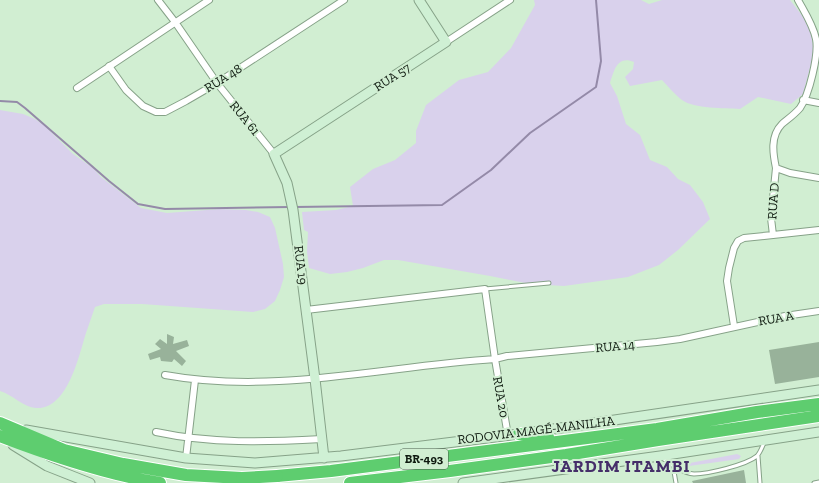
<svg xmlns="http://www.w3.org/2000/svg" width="819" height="483" font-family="'Zilla Slab',serif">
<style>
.green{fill:#d9d1ec}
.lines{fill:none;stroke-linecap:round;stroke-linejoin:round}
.stream{stroke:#948aa8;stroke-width:2}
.building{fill:#98b29a}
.lane-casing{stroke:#86a288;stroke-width:5}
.street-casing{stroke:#86a288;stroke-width:8}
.secondary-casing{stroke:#86a288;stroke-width:11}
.highway-casing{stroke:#fff;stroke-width:14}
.lane{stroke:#fff;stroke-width:3}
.street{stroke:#fff;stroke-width:6}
.secondary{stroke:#cff0d4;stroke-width:9}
.highway{stroke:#5ecd6f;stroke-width:12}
.highway-bridge-casing{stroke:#fff;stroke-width:14;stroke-linecap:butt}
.highway-bridge{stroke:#5ecd6f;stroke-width:12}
.labels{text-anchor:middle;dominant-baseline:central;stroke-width:4;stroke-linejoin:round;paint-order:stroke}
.shield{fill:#d1eed2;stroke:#495a4a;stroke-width:1}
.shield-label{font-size:12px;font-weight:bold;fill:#0f1a10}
.street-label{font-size:13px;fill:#0f1a10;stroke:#d1eed2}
.district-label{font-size:17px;font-weight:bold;letter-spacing:1px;fill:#452e69;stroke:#d1eed2}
</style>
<rect width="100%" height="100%" fill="#d1eed2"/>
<path class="green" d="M 534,0 L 641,0 L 649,4 L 662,0 L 790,0 L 808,23 L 811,32 L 814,53 L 803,94 L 791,104 L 758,97 L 740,109 C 725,108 694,109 682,100 C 675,95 668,86 662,80 L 630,86 L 625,77 L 633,69 L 634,62 C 617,55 614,71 610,83 L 617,96 L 626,124 L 640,135 L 650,160 L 667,167 L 678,179 L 690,185 L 703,202 L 710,219 L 678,250 L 659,265 L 628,277 L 564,286 L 530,284 L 490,276 L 398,260 L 384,260 L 363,268 L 347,272 L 330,274 L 309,268 L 307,251 L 308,232 L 304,230 L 302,212 L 336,210 L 353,206 L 350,187 L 373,169 L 395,160 L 416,143 L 416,131 L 426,105 L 459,80 L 488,72 L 511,48 L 535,5 Z
M 0,110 L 23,114 L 35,119 L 45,126 L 73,154 L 93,168 L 101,177 L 141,208 L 167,213 L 220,209 L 246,210 L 258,212 L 270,217 L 275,228 L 283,264 L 284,277 L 280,290 L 275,301 L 265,309 L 253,312 L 142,304 L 104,304 L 95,307 C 92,316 89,324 86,333 C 79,355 68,410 36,408 C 23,407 13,395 0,391 Z
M 737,454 L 741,456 L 739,459 L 689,466 L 690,463 Z"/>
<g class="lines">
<path class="stream" d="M 0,101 L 17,102 L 25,108 L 109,181 L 138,204 L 165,209 L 290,207
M 295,207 L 442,205 L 491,170 L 530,133 L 596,87 L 601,61 L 596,0"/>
</g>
<path class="building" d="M 167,334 L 174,337 L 173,344 L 187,340 L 189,346 L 176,351 L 186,361 L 182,366 L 174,359 L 172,362 L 161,361 L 160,357 L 150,360 L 148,354 L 161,349 L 155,344 L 160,339 L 167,344 Z
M 819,342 L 819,377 L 775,384 L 769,350 Z
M 744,470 L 746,483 L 693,483 L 692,481 Z"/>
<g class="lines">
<g class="lane-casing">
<path id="lane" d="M 485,289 L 549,283
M 758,456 L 760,483
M 661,457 C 671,464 682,473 694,474 C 708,474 746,465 757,456 C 760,453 762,447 764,443
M 673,466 L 676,483
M 814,483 L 819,482"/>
</g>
<g class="street-casing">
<path id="street" d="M 158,0 L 175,22 L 217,83 L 274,154
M 798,0 C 805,13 813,25 816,39 C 819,55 809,95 800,108 C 795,114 788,119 782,124 C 770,136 773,154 776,168 L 790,173 L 819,178
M 446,42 L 510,0
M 109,66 L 126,90 L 143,106 L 156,112 L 165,112 L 186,101 L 217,83 L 344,0
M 77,88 L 209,0
M 803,100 L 819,103
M 776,168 L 771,218 L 773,235 L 819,230
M 306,310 L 485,289 L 495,359 L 508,436
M 734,326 L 727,281 L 729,268 L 734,248 L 738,241 L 744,238 L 773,235
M 165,375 C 275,395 385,366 495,359 L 507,356 L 657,342 L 680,339 L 785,316 L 819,311
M 156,432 C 212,444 265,442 322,439
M 186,458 L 195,380"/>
</g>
<g class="secondary-casing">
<path id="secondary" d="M 26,430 L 186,458 L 255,463 L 341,456 L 519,434 L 819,390
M 13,445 L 47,466 L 90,483
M 324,458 L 315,379 L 293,210 L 287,183 L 274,154 L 446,42 L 419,0
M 463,483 L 660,456 L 819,432"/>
</g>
<g class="highway-casing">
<path id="highway" d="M 0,423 L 64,450 L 123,464 L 186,475 L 242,478
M 519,434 L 548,437
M 0,436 C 52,456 105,474 160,483
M 277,476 L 331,471 L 657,429 L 757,412 L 819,404
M 350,483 L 450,471 L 566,455 L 658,440 L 819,416"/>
</g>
<use href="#lane" class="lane"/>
<use href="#street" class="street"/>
<use href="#secondary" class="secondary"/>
<use href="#highway" class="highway"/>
<g class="highway-bridge-casing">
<path id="highway-bridge" d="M 242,478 L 277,476"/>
</g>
<use href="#highway-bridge" class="highway-bridge"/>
</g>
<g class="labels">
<rect class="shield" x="400" y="449" width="48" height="20" rx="3"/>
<g class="shield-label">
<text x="424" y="459">BR-493</text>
</g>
<g class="street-label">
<text transform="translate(392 77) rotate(-33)">RUA 57</text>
<text transform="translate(223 78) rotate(-32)">RUA 48</text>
<text transform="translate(245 118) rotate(51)">RUA 61</text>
<text transform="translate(773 201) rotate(-86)">RUA D</text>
<text transform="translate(301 265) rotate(83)">RUA 19</text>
<text transform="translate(776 318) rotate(-10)">RUA A</text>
<text transform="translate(615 346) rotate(-5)">RUA 14</text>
<text transform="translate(501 397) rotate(80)">RUA 20</text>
<text transform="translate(536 430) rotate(-7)">RODOVIA MAGÉ-MANILHA</text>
</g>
<g class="district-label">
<text x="621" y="466">JARDIM ITAMBI</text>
</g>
</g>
</svg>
